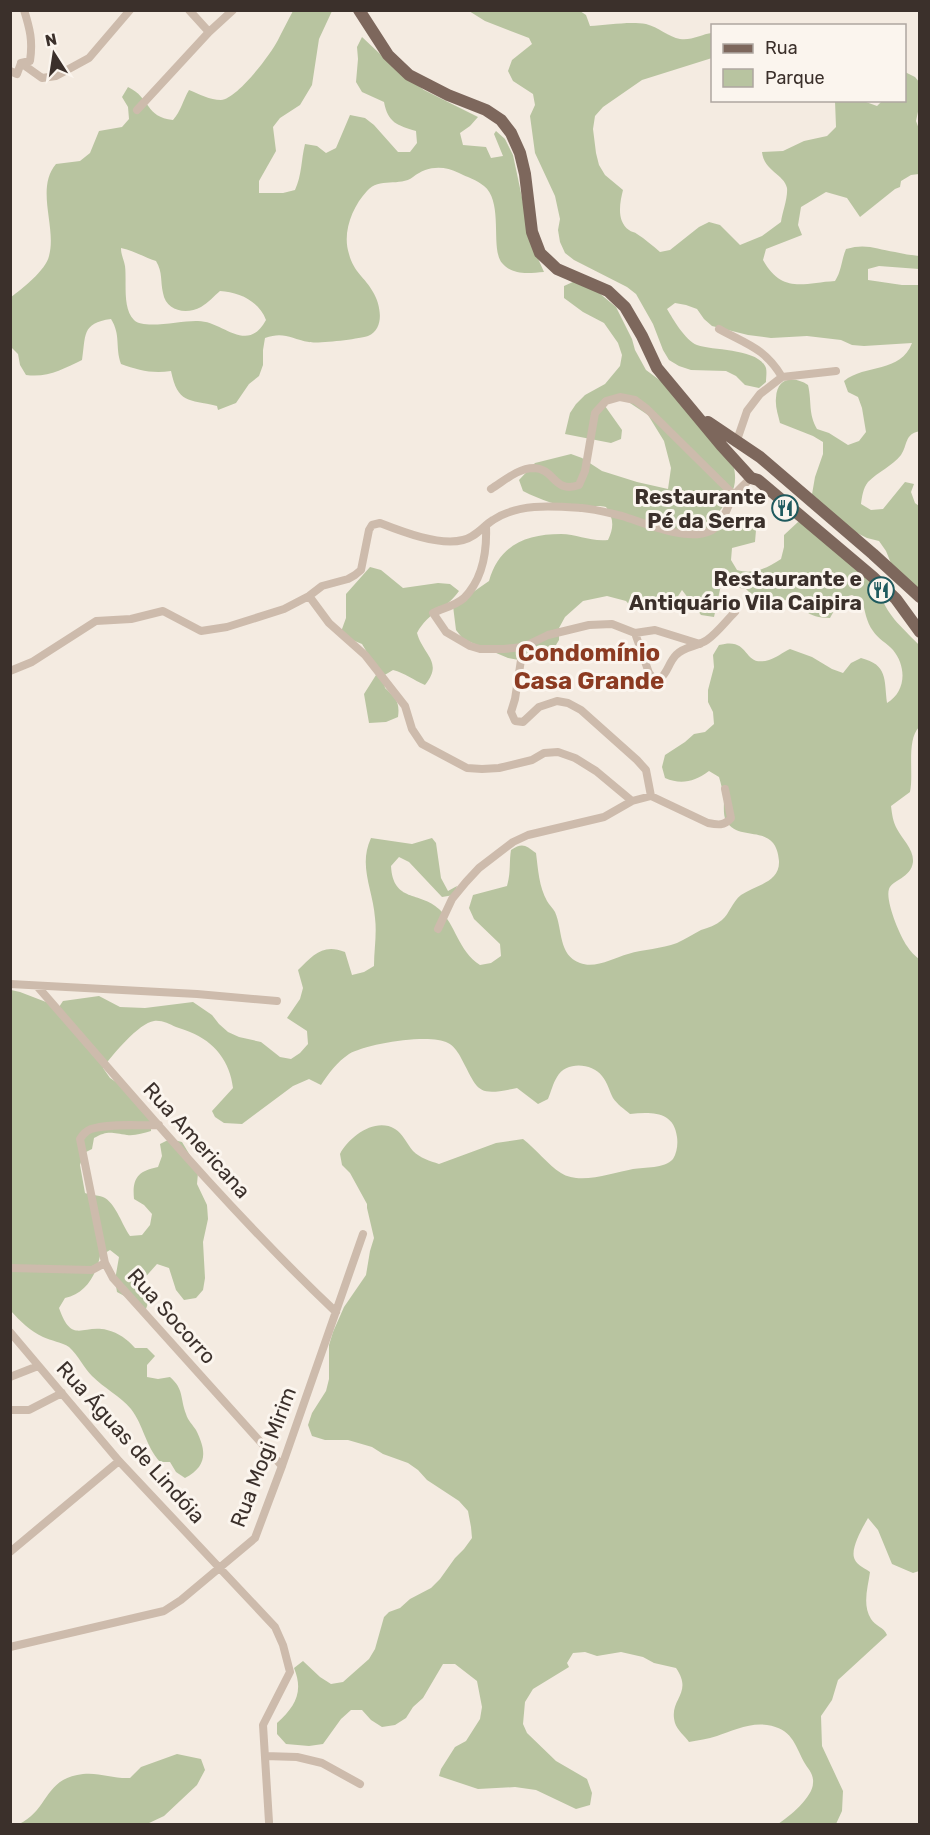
<svg xmlns="http://www.w3.org/2000/svg" width="930" height="1835" font-family="Rubik,sans-serif">
<style>
.green{fill:#b8c4a0;fill-rule:evenodd}
.lines{fill:none;stroke-linecap:round;stroke-linejoin:round}
.minor{stroke:#cdbbac;stroke-width:8}
.primary{stroke:#7d675c;stroke-width:12}
.labels{text-anchor:middle;dominant-baseline:central;stroke-width:6;stroke-linejoin:round;paint-order:stroke}
.poi-label{font-size:21px;font-weight:bold;fill:#3b302b;stroke:#fbf5ee;text-anchor:end}
.street-label{font-size:21px;fill:#3b302b;stroke:#fbf5ee}
.quarter-label{font-size:24px;font-weight:bold;fill:#8c3b22;stroke:#fbf5ee}
</style>
<rect width="100%" height="100%" fill="#f4ebe1"/>
<path class="green" d="M 293,11 L 332,11 L 319,39 L 312,85 L 300,105 L 280,118 L 273,127 L 276,151 L 259,181 L 259,193 L 283,193 L 295,190 C 302,175 301,160 305,144 L 317,146 L 326,153 L 336,148 L 350,115 L 365,118 L 374,125 L 398,152 L 410,152 L 417,143 L 416,131 C 397,125 388,123 384,102 L 362,92 L 356,82 L 358,59 L 357,47 L 362,37 L 395,68 L 424,90 L 478,117 L 470,126 L 460,133 L 463,145 L 486,147 L 491,158 L 503,156 L 494,134 L 496,131 L 505,139 L 513,155 L 532,245 L 544,272 C 529,273 513,276 502,263 C 490,249 504,202 484,186 C 477,180 467,177 459,173 C 443,165 427,166 413,177 C 400,187 379,177 367,191 C 352,207 342,233 349,254 C 354,273 365,277 373,292 C 381,305 385,329 368,336 C 359,339 318,344 309,342 C 291,339 284,331 265,338 L 263,350 L 263,365 L 259,376 L 249,384 L 236,403 L 218,410 L 217,406 C 188,399 178,404 171,371 C 152,374 138,370 121,364 C 115,347 121,335 111,319 C 81,323 86,336 82,360 C 63,369 48,378 26,375 L 20,365 L 18,354 L 11,347 L 11,297 C 22,289 46,270 49,256 C 57,227 35,189 56,164 L 80,161 L 90,153 L 99,131 L 122,127 L 129,119 L 128,107 L 122,97 L 128,87 C 151,98 145,117 173,120 C 181,111 183,100 189,90 C 199,94 210,100 221,100 C 237,99 271,54 278,40 C 283,30 288,20 293,11 ZM 121,248 C 134,251 144,257 156,261 C 163,273 160,280 163,293 C 166,311 186,315 201,307 C 208,303 214,296 220,291 C 239,292 259,301 266,320 C 247,355 223,321 198,321 C 183,320 144,330 134,320 C 122,308 127,282 125,266 C 124,260 121,255 121,248 Z
M 469,11 L 580,11 L 586,15 L 590,26 C 607,25 630,21 646,24 C 658,27 669,37 680,39 C 691,41 702,34 712,33 L 712,58 L 642,80 L 603,107 L 595,116 L 593,129 L 596,153 L 599,165 L 605,175 L 623,190 C 620,202 616,221 629,230 C 631,232 635,232 637,234 C 645,239 653,246 660,252 L 670,250 L 699,227 L 709,222 L 720,225 L 740,245 L 762,236 L 781,222 C 782,213 788,198 787,188 C 784,174 764,171 762,152 L 783,151 L 804,141 L 827,136 L 836,127 L 835,101 L 866,101 L 866,102 L 877,106 L 882,101 L 904,100 L 905,72 L 915,77 L 920,83 L 919,107 L 916,121 L 919,129 L 919,174 L 911,175 L 901,181 L 900,187 L 895,189 L 860,217 L 847,198 L 826,192 L 801,207 L 798,225 L 802,235 L 766,249 L 763,260 C 782,294 803,283 835,281 C 842,270 841,261 846,249 C 866,243 876,249 895,252 C 903,254 911,255 919,256 L 919,269 L 879,266 L 868,269 L 868,280 L 902,285 L 919,285 L 920,431 C 904,434 908,445 901,455 C 892,466 878,472 868,482 C 863,488 862,497 861,504 L 871,510 L 883,509 L 905,482 L 914,484 L 911,492 L 915,503 L 919,506 L 919,590 L 895,573 L 886,551 L 879,541 L 867,538 L 845,527 L 811,500 L 815,477 L 823,454 L 823,442 L 813,436 L 780,423 C 778,415 775,406 776,398 C 777,377 794,376 808,385 C 812,402 808,413 817,429 L 829,433 L 848,445 L 859,441 L 866,432 L 862,408 L 858,397 L 848,392 L 844,381 C 865,364 901,373 912,343 L 864,346 L 852,345 L 841,340 L 807,336 L 771,338 L 748,335 L 712,326 L 704,319 L 697,309 L 686,305 L 675,303 L 667,309 C 673,319 685,340 697,345 C 714,351 758,348 766,368 C 767,372 766,378 766,382 L 759,388 L 745,385 L 736,376 L 726,371 L 691,370 L 679,366 L 669,360 L 663,350 L 653,324 L 636,294 L 627,287 L 574,260 L 565,253 L 560,242 L 558,230 L 560,219 L 555,196 L 535,153 L 530,116 L 535,105 L 533,94 L 513,81 L 508,71 L 512,60 L 532,44 L 529,38 L 485,21 Z
M 575,281 L 598,292 L 616,307 L 632,339 L 635,350 L 646,370 L 665,384 L 734,468 C 739,492 726,501 713,520 L 724,526 L 747,523 L 756,530 L 755,542 L 732,548 L 731,560 L 737,570 C 754,575 767,568 781,559 L 784,547 L 784,535 L 798,522 L 810,525 L 878,589 C 887,616 900,625 919,645 L 919,727 C 906,741 914,774 910,792 L 891,806 C 892,814 893,822 897,829 C 902,839 914,849 913,862 C 911,878 892,880 889,889 C 885,901 900,936 907,946 C 910,951 915,956 920,960 L 919,1571 L 913,1573 L 892,1564 L 878,1530 L 868,1518 C 863,1527 849,1550 855,1560 C 857,1565 866,1569 870,1572 C 868,1587 862,1605 871,1619 C 875,1626 884,1627 887,1635 L 838,1680 L 832,1700 L 821,1716 L 822,1746 L 843,1791 L 842,1811 L 836,1824 L 778,1824 C 789,1817 813,1797 813,1783 C 814,1774 808,1769 804,1762 C 794,1743 792,1729 767,1725 C 751,1722 731,1731 717,1736 C 708,1739 698,1740 689,1742 C 685,1736 677,1730 675,1723 C 668,1699 694,1694 676,1668 L 654,1663 L 643,1657 L 621,1652 L 597,1656 L 585,1652 L 573,1653 L 567,1663 L 569,1667 L 533,1689 L 525,1702 L 523,1724 L 527,1733 L 556,1761 L 587,1779 L 592,1793 L 590,1805 L 576,1809 L 536,1790 L 515,1787 L 478,1789 L 439,1776 L 441,1769 L 455,1747 L 466,1741 L 480,1719 L 482,1707 L 477,1681 L 455,1664 L 443,1664 L 423,1698 L 413,1707 L 406,1718 L 395,1725 L 382,1727 L 371,1720 L 362,1710 L 351,1710 L 341,1719 L 323,1744 L 309,1746 L 286,1744 L 277,1734 L 277,1723 C 295,1707 304,1692 294,1668 L 303,1661 L 320,1677 L 331,1684 L 343,1682 L 369,1659 L 375,1649 L 384,1617 L 389,1612 L 400,1608 L 410,1599 L 431,1588 L 440,1579 L 455,1558 L 464,1549 L 472,1538 L 471,1527 L 468,1511 L 459,1501 L 427,1480 L 418,1470 L 408,1463 L 383,1454 L 372,1447 L 348,1440 L 325,1440 L 312,1436 L 308,1425 L 312,1413 L 326,1391 L 329,1379 L 329,1345 L 333,1332 L 344,1307 L 366,1275 L 370,1251 L 374,1238 L 367,1208 L 367,1204 L 350,1173 L 342,1165 L 340,1154 C 349,1137 375,1117 395,1129 C 403,1134 407,1144 413,1151 C 420,1158 430,1161 439,1164 L 496,1143 L 523,1139 C 536,1149 548,1165 561,1173 C 579,1185 613,1173 633,1169 C 645,1167 664,1169 673,1159 C 677,1153 678,1144 677,1137 C 674,1111 651,1112 630,1114 C 624,1109 617,1104 613,1098 C 609,1091 608,1083 602,1076 C 592,1063 566,1061 557,1077 C 553,1083 551,1092 548,1099 L 538,1104 L 517,1088 C 475,1097 479,1091 460,1056 C 457,1051 453,1045 448,1043 C 430,1033 366,1044 349,1054 C 337,1062 329,1073 321,1085 L 309,1079 L 293,1086 L 242,1124 L 224,1123 L 215,1117 L 212,1111 L 233,1088 C 230,1062 215,1042 190,1032 C 186,1030 181,1029 176,1027 C 169,1024 162,1020 154,1021 C 139,1023 112,1055 103,1068 L 110,1078 L 119,1084 L 151,1118 L 151,1131 C 143,1133 135,1136 127,1135 C 112,1133 108,1130 94,1138 L 92,1149 L 84,1153 L 80,1165 L 85,1193 C 91,1195 100,1195 105,1198 C 117,1206 122,1225 130,1236 L 142,1235 L 150,1225 L 152,1214 L 144,1205 L 134,1199 C 132,1178 138,1171 158,1167 L 162,1156 L 160,1144 L 170,1139 L 182,1142 L 194,1162 L 198,1173 L 197,1184 L 207,1205 L 208,1219 L 203,1242 L 205,1278 L 203,1290 L 196,1298 L 184,1300 L 176,1290 L 169,1268 L 157,1264 L 141,1282 L 142,1293 L 148,1303 L 144,1315 L 128,1298 L 117,1292 L 115,1280 L 119,1257 L 110,1250 L 100,1256 C 96,1276 85,1294 65,1298 L 59,1308 C 72,1345 82,1324 107,1330 C 119,1333 127,1339 135,1348 L 147,1348 L 155,1356 L 147,1365 L 147,1377 L 158,1379 L 170,1377 C 184,1389 180,1398 186,1414 C 188,1421 193,1425 196,1430 C 207,1452 207,1466 185,1478 L 176,1472 L 170,1462 L 160,1462 C 145,1445 144,1426 131,1409 C 120,1396 104,1388 92,1376 C 84,1368 78,1355 69,1347 C 62,1342 51,1341 43,1337 C 30,1331 20,1321 11,1311 L 11,990 L 20,992 L 59,1007 L 63,1001 L 99,996 L 120,1007 L 145,1008 L 193,1002 L 212,1015 L 219,1024 L 228,1032 L 239,1037 L 261,1042 L 280,1057 L 291,1059 L 300,1053 L 308,1044 L 307,1031 L 287,1018 L 300,999 L 303,988 L 298,970 C 313,955 323,943 345,952 L 352,975 L 364,972 L 374,966 C 374,950 377,934 375,918 C 373,889 358,866 371,838 L 412,844 L 432,838 L 436,843 L 441,878 L 448,891 L 457,886 L 454,895 L 442,897 L 409,862 L 399,857 L 391,866 C 393,903 420,891 439,909 C 456,925 458,951 480,965 L 491,963 L 501,956 L 500,944 L 474,919 L 469,908 L 473,895 L 507,886 C 511,873 509,862 511,850 C 523,842 526,846 536,853 C 538,869 539,887 547,901 C 549,905 553,908 555,912 C 563,930 558,955 580,963 C 595,969 614,958 628,954 C 644,949 661,949 677,943 C 686,939 693,934 701,930 C 708,928 716,925 722,920 C 730,913 732,902 741,895 C 755,885 780,883 779,861 C 776,821 740,844 726,821 C 723,815 724,806 724,799 C 723,791 721,784 719,777 L 709,771 C 694,782 681,785 665,778 L 662,767 L 665,755 L 685,742 L 694,734 L 705,732 L 714,724 L 713,712 L 708,702 L 708,690 L 714,667 L 713,655 L 719,645 C 752,636 741,668 769,660 C 776,658 783,652 790,649 L 812,657 L 832,669 L 843,673 L 851,663 L 861,658 C 888,665 884,679 887,703 C 906,692 907,667 893,650 C 887,643 878,639 873,631 C 866,622 865,610 862,600 L 852,595 L 841,598 L 830,618 C 806,618 805,607 785,600 L 774,605 L 763,606 L 746,589 L 721,585 L 714,617 L 701,615 L 682,590 L 673,604 L 644,612 L 633,609 L 626,601 L 607,596 L 583,601 L 565,617 L 559,628 L 559,640 L 553,650 L 543,657 L 519,660 L 508,658 L 463,639 L 456,630 L 453,606 L 489,581 C 499,545 526,534 561,534 C 577,534 591,542 608,540 C 614,527 614,519 606,507 C 597,505 591,507 582,507 C 561,508 541,500 523,491 L 519,480 L 535,463 L 571,454 L 582,458 L 602,471 L 637,482 L 668,489 L 671,468 L 664,441 L 648,415 L 627,401 L 608,399 L 605,406 L 622,430 L 621,439 L 611,443 L 565,434 L 570,413 L 576,404 L 585,395 L 605,384 L 620,366 L 622,355 L 618,343 L 604,323 L 583,312 L 564,298 L 564,286 Z
M 370,567 L 381,570 L 403,588 L 438,583 L 450,584 L 459,591 C 446,610 429,611 417,633 C 423,655 444,662 425,685 C 413,680 405,673 393,670 L 383,676 L 385,688 C 396,698 400,702 398,717 L 386,722 L 369,723 L 364,694 L 376,675 L 368,654 L 362,644 L 335,633 L 334,631 L 342,629 L 346,618 L 346,594 Z
M 177,1754 L 201,1759 L 205,1770 L 197,1785 L 164,1816 L 147,1824 L 19,1824 C 49,1810 44,1778 83,1774 C 99,1772 114,1779 130,1778 L 141,1767 Z"/>
<g class="lines">
<path class="minor" d="M 189,10 L 209,32
M 21,63 L 30,61 C 33,41 30,29 24,10
M 10,71 L 17,74 L 21,63 L 42,78 L 56,76 L 89,58 L 130,10
M 137,110 L 209,32 L 233,10
M 719,329 C 746,344 765,348 782,377
M 736,443 L 747,411 L 760,394 L 782,377 L 836,371
M 491,489 C 504,481 518,468 534,468 C 555,469 554,494 579,485 L 585,471 L 595,413 L 606,401 L 620,397 L 635,400 L 647,409 L 734,495
M 486,526 C 487,551 483,579 464,598 C 455,606 443,608 433,613 L 446,632 L 470,646 L 480,649 L 504,649 L 523,647 L 548,635 L 589,625 L 612,624 L 635,633 L 649,673 L 654,679 L 660,679 C 668,672 669,662 676,655 C 684,646 697,647 707,640 C 717,633 726,621 735,612
M 309,596 L 329,623 L 365,655 L 405,706 L 412,729 L 422,744 L 467,768 L 482,769 L 499,768 L 532,760 L 544,753 L 558,752 L 575,758 L 596,771 L 632,801
M 635,633 L 655,630 L 700,644
M 523,647 L 515,699 L 511,712 L 515,721 L 523,722 L 539,707 L 557,701 L 568,703 L 581,710 L 637,760 L 646,770 L 651,796
M 10,671 L 32,662 L 96,621 L 131,619 L 163,611 L 201,631 L 227,627 L 284,609 L 309,596 L 322,586 L 348,579 L 355,575 L 361,570 L 369,530 L 372,525 L 380,523 C 403,532 439,546 463,540 C 476,537 483,526 493,520 C 519,503 552,506 582,508 C 595,509 609,513 622,516 C 645,523 686,542 710,531 C 725,524 726,506 735,494 C 740,488 746,483 751,478
M 438,929 L 452,899 L 466,882 L 479,868 L 513,842 L 528,835 L 604,817 L 632,801 L 651,796 L 708,823 C 718,825 724,826 731,818 L 725,789
M 10,984 L 197,994 L 277,1001
M 37,986 C 134,1097 229,1211 336,1312
M 159,1125 C 139,1126 110,1123 91,1129 C 86,1131 83,1134 80,1139 L 105,1263 L 113,1278 L 282,1466
M 10,1268 L 92,1270 L 105,1263
M 10,1332 L 119,1461 L 275,1627 L 283,1645 L 290,1672 L 263,1725 L 269,1822
M 10,1377 L 38,1366
M 10,1410 L 29,1410 L 62,1393
M 10,1552 L 119,1461
M 10,1647 L 164,1611 L 181,1600 L 255,1538 L 282,1466 L 363,1234
M 265,1756 L 297,1757 L 322,1763 L 360,1784"/>
<path class="primary" d="M 359,10 L 388,55 L 409,75 L 448,95 L 486,110 L 501,120 L 511,133 L 520,153 L 525,174 L 532,232 L 540,253 L 557,269 L 608,291 L 625,307 L 642,336 L 657,368 L 721,445 L 751,478 L 758,480 L 873,577 L 896,599 L 920,632
M 708,422 L 760,457 L 873,554 L 920,597"/>
</g>
<defs>
<g id="restaurant-ring" transform="scale(1.35)"><circle r="9.5" fill="#fbf5ee" stroke="#1f5a5e" stroke-width="1.5"/><path d="M-5-6h1v4h1v-4h1v4h1v-4h1v5L-1.5 .5V6h-2V.5L-5-1ZM5-6V6H3V1.5H1.5Q1.5-4 5-6Z" fill="#1f5a5e"/></g>
</defs>
<g fill-rule="evenodd">
<use href="#restaurant-ring" x="785" y="508"/>
<use href="#restaurant-ring" x="881" y="590"/>
</g>
<g class="labels">
<g class="poi-label">
<text x="766" y="496">Restaurante<tspan x="766" dy="24">Pé da Serra</tspan></text>
<text x="862" y="578">Restaurante e<tspan x="862" dy="24">Antiquário Vila Caipira</tspan></text>
</g>
<g class="street-label">
<text transform="translate(197 1140) rotate(48)">Rua Americana</text>
<text transform="translate(172 1316) rotate(48)">Rua Socorro</text>
<text transform="translate(131 1442) rotate(48)">Rua Águas de Lindóia</text>
<text transform="translate(263 1457) rotate(-69)">Rua Mogi Mirim</text>
</g>
<g class="quarter-label">
<text x="589" y="653">Condomínio<tspan x="589" dy="28">Casa Grande</tspan></text>
</g>
</g>
<rect width="930" height="1835" fill="none" stroke="#3b302b" stroke-width="24"/>
<rect x="711" y="24" width="195" height="78" fill="#fbf5ee" stroke="#aea6a0" stroke-width="1.5"/>
<rect x="723" y="44" width="30" height="9" fill="#7d675c" stroke="#aea6a0" stroke-width="1.5"/>
<text x="765" y="54" font-size="18" fill="#3b302b">Rua</text>
<rect x="723" y="69" width="30" height="18" fill="#b8c4a0" stroke="#aea6a0" stroke-width="1.5"/>
<text x="765" y="84" font-size="18" fill="#3b302b">Parque</text>
<g transform="translate(54 54) rotate(348)" stroke="#fbf5ee" stroke-width="4.5" paint-order="stroke">
<path d="M0-4.5L10 22L0 15L-10 22Z" fill="#3b302b"/>
<text y="-9" font-size="16" font-weight="bold" text-anchor="middle" fill="#3b302b">N</text>
</g>
</svg>
